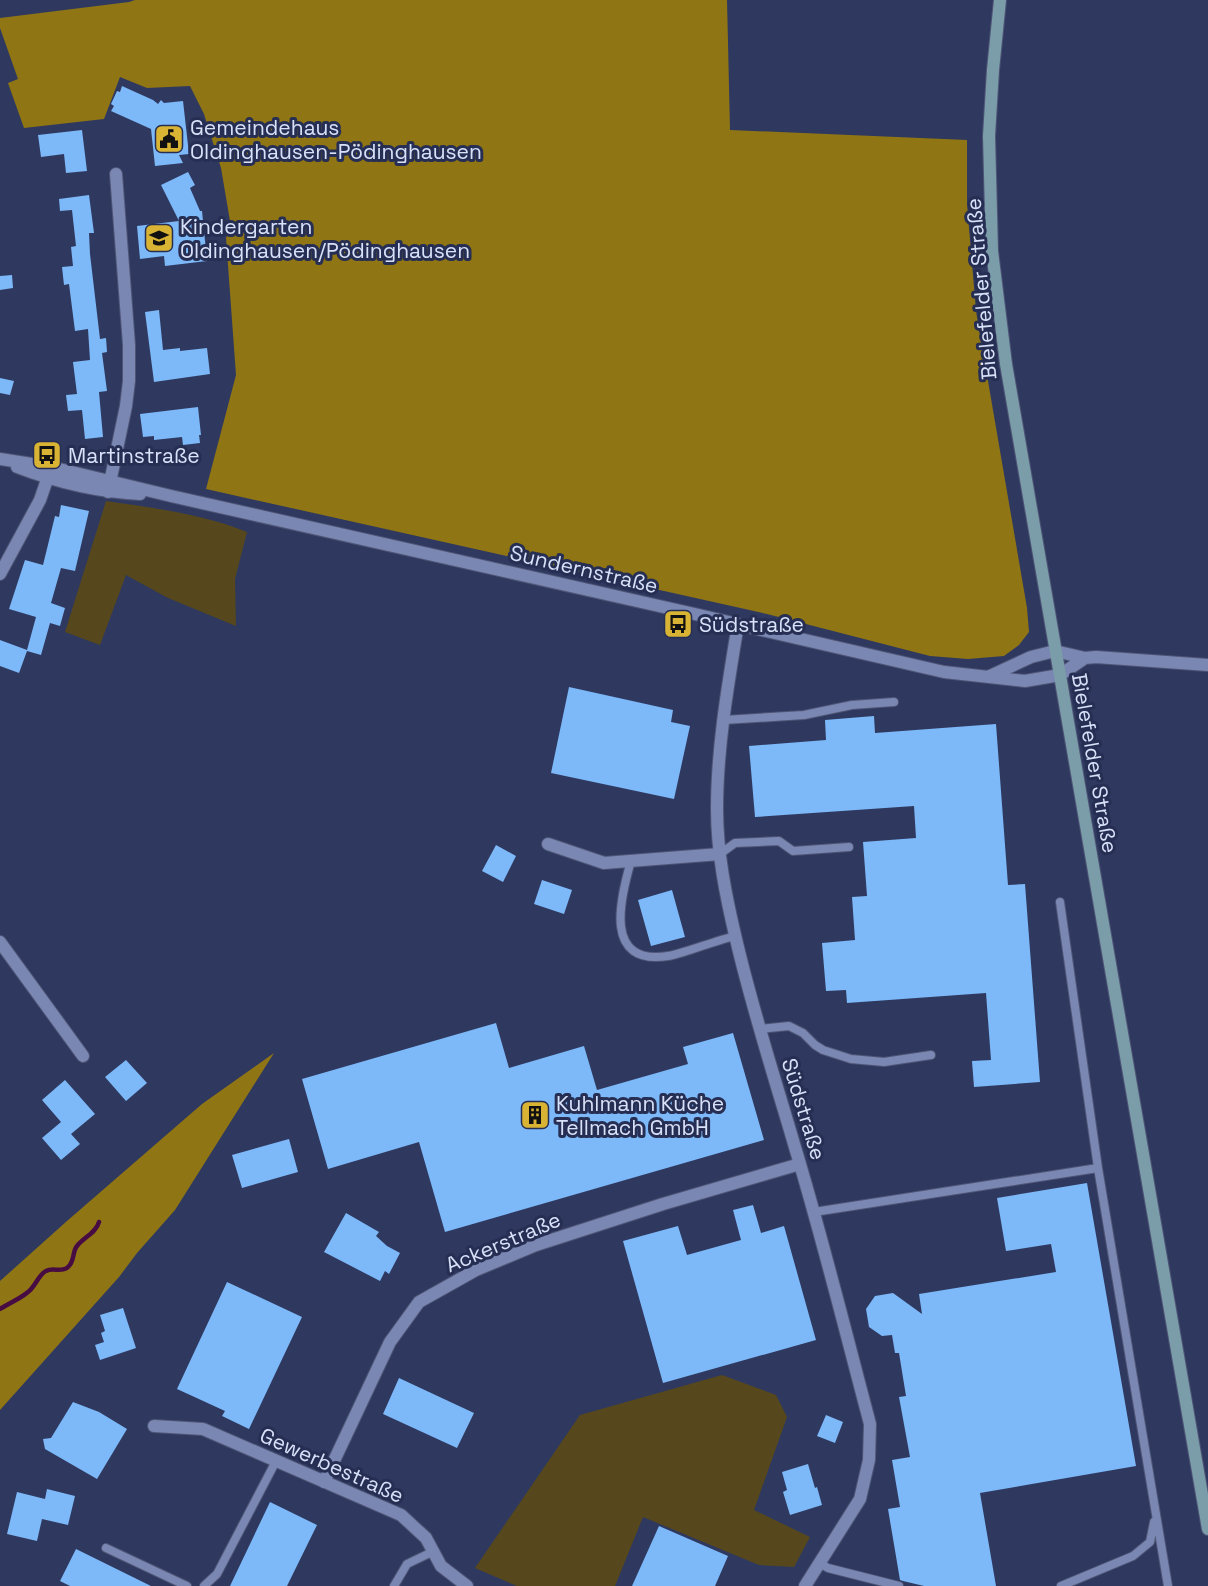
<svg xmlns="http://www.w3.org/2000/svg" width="1208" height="1586" font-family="'Space Grotesk',sans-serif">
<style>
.green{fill:#56481c}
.forest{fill:#907514}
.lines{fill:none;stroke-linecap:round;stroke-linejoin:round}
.stream{stroke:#470c42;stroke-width:4.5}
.building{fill:#7db8f8}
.lane-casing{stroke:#4e5576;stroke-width:10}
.street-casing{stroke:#4e5576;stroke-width:14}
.secondary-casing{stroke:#4e5576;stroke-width:14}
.lane{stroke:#7a87b2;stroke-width:8}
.street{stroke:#7a87b2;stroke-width:12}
.secondary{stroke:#7b9ca9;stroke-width:12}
.labels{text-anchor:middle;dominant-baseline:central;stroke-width:6;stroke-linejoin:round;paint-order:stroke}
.poi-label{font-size:21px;fill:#d9e1f9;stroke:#262f53;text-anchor:start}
.street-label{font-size:21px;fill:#d9e1f9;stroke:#262f53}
</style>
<rect width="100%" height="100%" fill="#2f395f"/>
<path class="green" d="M 106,501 C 154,508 203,514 247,532 L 235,579 L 236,626 L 168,598 L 126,575 L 100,645 L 65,632 Z
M 722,1375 L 776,1395 L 787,1417 L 754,1510 L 810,1537 L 794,1567 L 759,1565 L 643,1517 L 615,1586 L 517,1586 L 475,1568 L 580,1415 Z"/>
<path class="forest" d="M 135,0 L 727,0 L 730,130 L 967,140 L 967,204 L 976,311 L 1027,608 L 1029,632 L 1019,645 L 1004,656 L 968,659 L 930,656 L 767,614 L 206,489 L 236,375 L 226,238 L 231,227 L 221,168 L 204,114 L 190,86 L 147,88 L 120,77 L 104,119 L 24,128 L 8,83 L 18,79 L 0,28 L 0,18 L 129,2 Z
M 274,1053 L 175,1210 L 137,1253 L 119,1277 L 0,1410 L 0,1281 L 67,1221 L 202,1104 Z"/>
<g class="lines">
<path class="stream" d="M 0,1309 C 9,1303 20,1299 28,1292 C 35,1287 39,1274 46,1271 C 53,1267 62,1273 68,1267 C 75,1261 72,1252 77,1246 C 84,1237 96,1233 99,1222"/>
</g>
<path class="building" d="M 122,86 L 153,100 L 158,104 L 161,100 L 164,103 L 183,101 L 189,154 L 179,155 L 183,163 L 155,166 L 151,129 L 111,111 L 114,106 L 111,104 L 117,91 L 120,92 Z
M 82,130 L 87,171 L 66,173 L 64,154 L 41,157 L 38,135 Z
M 188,172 L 195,185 L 190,188 L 200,211 L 202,211 L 207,261 L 165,266 L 164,256 L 140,259 L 137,226 L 179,221 L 161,185 Z
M 89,195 L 94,233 L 89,233 L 90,254 L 100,339 L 106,338 L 107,352 L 102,353 L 107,391 L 99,392 L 103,437 L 85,439 L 82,410 L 68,411 L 66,395 L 77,394 L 73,362 L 90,360 L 88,329 L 75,331 L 69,284 L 64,285 L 62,267 L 73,266 L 71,247 L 76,246 L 72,210 L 60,211 L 59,199 Z
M 12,275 L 13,288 L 0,290 L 0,276 Z
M 159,310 L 163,350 L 180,348 L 180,351 L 207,348 L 210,374 L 154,382 L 145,312 Z
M 0,378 L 14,381 L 10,395 L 0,393 Z
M 198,407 L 201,435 L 199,435 L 200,443 L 183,445 L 182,437 L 154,440 L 154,436 L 143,437 L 140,414 Z
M 61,505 L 89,511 L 75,571 L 61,568 L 51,603 L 65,608 L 60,626 L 50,623 L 41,655 L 27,651 L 19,673 L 0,666 L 0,640 L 27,650 L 36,617 L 9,609 L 25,560 L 43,565 L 55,516 L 59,517 Z
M 569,687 L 673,710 L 671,722 L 690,726 L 674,799 L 551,773 Z
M 874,716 L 875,733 L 996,724 L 1008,885 L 1025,884 L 1040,1082 L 974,1087 L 972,1061 L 991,1060 L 986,993 L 847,1003 L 846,990 L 826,991 L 822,943 L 855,940 L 852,897 L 867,896 L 863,842 L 916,838 L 914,806 L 755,817 L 749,746 L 826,740 L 825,720 Z
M 496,845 L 516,856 L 503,882 L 482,871 Z
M 542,880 L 572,890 L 564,914 L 534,904 Z
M 672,890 L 685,937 L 651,946 L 638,900 Z
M 496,1023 L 509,1068 L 584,1046 L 597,1090 L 688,1064 L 683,1047 L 733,1033 L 764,1140 L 445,1232 L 419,1142 L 328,1169 L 302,1079 Z
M 126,1060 L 147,1083 L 126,1101 L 105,1077 Z
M 65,1080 L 95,1114 L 71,1134 L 80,1144 L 61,1160 L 42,1138 L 61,1122 L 42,1100 Z
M 289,1139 L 298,1172 L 242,1188 L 232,1155 Z
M 1087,1183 L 1136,1466 L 980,1493 L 996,1586 L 924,1586 L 903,1581 L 900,1580 L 888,1509 L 900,1507 L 892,1460 L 910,1457 L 899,1397 L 906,1396 L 899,1353 L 895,1353 L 892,1335 L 882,1336 L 869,1327 L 866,1309 L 875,1296 L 893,1293 L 922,1314 L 919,1294 L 1056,1272 L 1051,1244 L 1006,1251 L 997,1198 Z
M 753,1205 L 761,1233 L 784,1226 L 816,1340 L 663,1383 L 623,1241 L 678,1226 L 687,1255 L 741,1240 L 733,1210 Z
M 346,1213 L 379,1232 L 376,1236 L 387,1246 L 400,1253 L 389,1274 L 385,1271 L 380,1281 L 324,1252 Z
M 227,1282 L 302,1317 L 249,1429 L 222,1416 L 225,1411 L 177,1389 Z
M 123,1308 L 136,1348 L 100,1360 L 95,1345 L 104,1342 L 101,1333 L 105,1331 L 100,1315 Z
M 399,1378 L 474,1413 L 457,1448 L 383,1414 Z
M 73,1402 L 99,1412 L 127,1429 L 97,1479 L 45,1449 L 43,1439 L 51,1438 Z
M 826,1415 L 843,1422 L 835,1443 L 817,1436 Z
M 808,1464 L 815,1488 L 817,1487 L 822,1505 L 790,1515 L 783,1492 L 787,1490 L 782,1472 Z
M 47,1489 L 75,1496 L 68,1525 L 42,1519 L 37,1541 L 7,1534 L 17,1492 L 45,1499 Z
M 270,1502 L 317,1525 L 287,1586 L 230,1586 Z
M 659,1526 L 728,1556 L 715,1586 L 632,1586 Z
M 76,1549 L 151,1586 L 70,1586 L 60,1581 Z"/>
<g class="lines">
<g class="lane-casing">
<path id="lane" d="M 724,720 L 804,715 L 852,705 L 894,702
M 720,854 L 735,843 L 779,841 L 793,851 L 849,847
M 631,861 C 620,899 603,966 668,956 C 675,955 683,952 690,950 C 705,945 720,940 735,936
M 759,1029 L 789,1026 L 803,1033 L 815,1045 L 823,1050 L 851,1059 L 884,1062 L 931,1055
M 1098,1168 L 1168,1586
M 814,1212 L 1098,1168 L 1060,902
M 106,1548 L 187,1586
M 819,1563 L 828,1568 L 899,1586
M 204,1586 L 217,1574 L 276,1461
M 394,1586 L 407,1564 L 432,1552
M 1061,1586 L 1133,1556 L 1150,1542 L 1154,1522"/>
</g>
<g class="street-casing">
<path id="street" d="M 0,459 L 51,467 L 171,496 L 699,615 L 766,631 L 944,672 L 1025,681 L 1060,675 L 1085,658
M 17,467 C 56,482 98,492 140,494
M 108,492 L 126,406 L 129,381 L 129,345 L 116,174
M 0,574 L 40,500 L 50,471
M 738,624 C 728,685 717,747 717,809 C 717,853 726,897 736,939 C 752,1008 774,1076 794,1144 C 822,1236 845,1330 870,1424 L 869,1460 L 860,1499 L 805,1586
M 990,676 L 1031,657 L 1055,651 L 1085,658 L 1096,657 L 1208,665
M 548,844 L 604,863 L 720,854
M 0,942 L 83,1056
M 154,1426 L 203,1429 L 401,1515 L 426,1538 L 441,1566 L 467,1586
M 324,1482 L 390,1342 L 419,1302 L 476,1270 L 536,1245 L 663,1204 L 800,1164"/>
</g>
<g class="secondary-casing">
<path id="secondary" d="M 1000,0 L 993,70 L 989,136 L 992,251 L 1006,364 L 1208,1529"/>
</g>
<use href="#lane" class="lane"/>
<use href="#street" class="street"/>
<use href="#secondary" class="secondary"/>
</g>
<defs>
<g id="civic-square" transform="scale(1.5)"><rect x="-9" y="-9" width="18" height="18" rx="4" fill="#d9b334" stroke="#262f53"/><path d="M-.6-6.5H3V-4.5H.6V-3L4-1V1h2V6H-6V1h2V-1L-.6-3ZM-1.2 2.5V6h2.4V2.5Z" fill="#111"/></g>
<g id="school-square" transform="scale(1.5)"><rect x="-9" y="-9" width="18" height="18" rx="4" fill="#d9b334" stroke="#262f53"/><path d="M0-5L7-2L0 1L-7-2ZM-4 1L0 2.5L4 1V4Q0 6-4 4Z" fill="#111"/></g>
<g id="bus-square" transform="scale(1.5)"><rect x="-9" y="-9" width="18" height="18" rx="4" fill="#d9b334" stroke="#262f53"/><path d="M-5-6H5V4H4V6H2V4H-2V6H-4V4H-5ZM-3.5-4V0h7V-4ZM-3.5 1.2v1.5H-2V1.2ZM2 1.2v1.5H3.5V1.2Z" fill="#111"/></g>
<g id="building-square" transform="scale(1.5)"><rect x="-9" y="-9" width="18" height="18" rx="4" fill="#d9b334" stroke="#262f53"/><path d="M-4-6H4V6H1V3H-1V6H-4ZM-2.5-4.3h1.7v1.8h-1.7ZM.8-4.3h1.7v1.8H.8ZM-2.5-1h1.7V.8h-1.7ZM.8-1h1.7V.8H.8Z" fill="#111"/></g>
</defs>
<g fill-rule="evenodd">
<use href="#civic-square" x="169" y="139"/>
<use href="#school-square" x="159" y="238"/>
<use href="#bus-square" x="47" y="455"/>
<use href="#bus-square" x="678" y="624"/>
<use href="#building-square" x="535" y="1115"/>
</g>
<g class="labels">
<g class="poi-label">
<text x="190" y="127">Gemeindehaus<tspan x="190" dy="24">Oldinghausen-Pödinghausen</tspan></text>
<text x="180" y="226">Kindergarten<tspan x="180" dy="24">Oldinghausen/Pödinghausen</tspan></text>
<text x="68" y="455">Martinstraße</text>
<text x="699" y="624">Südstraße</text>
<text x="556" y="1103">Kuhlmann Küche<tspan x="556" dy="24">Tellmach GmbH</tspan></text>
</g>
<g class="street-label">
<text transform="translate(981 289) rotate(-95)">Bielefelder Straße</text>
<text transform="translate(584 569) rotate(13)">Sundernstraße</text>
<text transform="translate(1095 763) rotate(80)">Bielefelder Straße</text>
<text transform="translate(804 1109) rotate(73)">Südstraße</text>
<text transform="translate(503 1242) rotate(-23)">Ackerstraße</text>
<text transform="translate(332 1465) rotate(24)">Gewerbestraße</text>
</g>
</g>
</svg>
